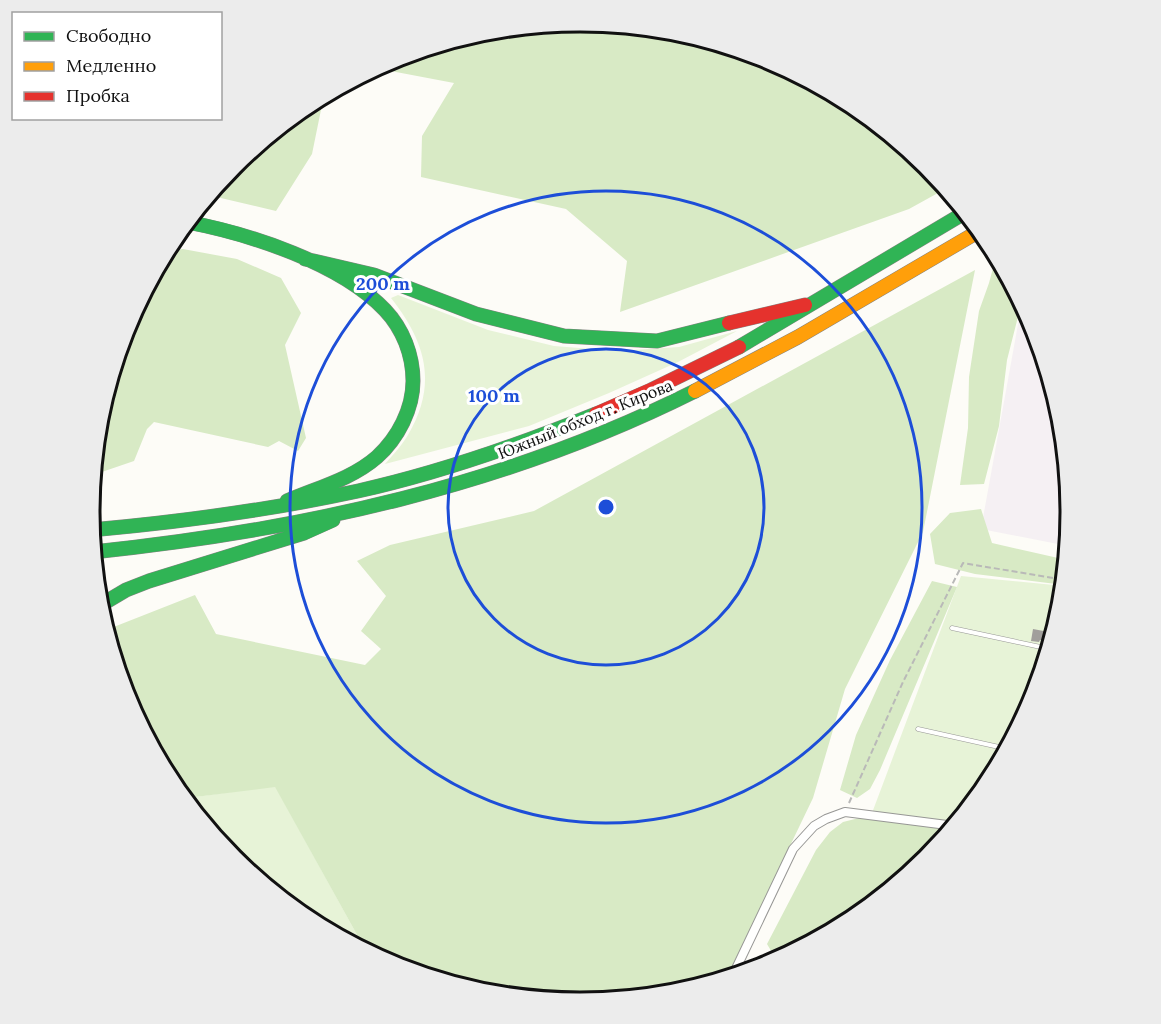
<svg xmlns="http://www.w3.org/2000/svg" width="1161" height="1024" font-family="Lora,serif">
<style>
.industrial{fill:#f5f0f3}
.green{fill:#e7f3d7}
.forest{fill:#d8eac5}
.building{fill:#a19f9c}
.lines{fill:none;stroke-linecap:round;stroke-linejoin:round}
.lane-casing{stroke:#979795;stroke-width:5}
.street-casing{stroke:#979795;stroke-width:10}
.fast-casing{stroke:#858482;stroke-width:15}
.slow-casing{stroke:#858482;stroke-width:15}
.jam-casing{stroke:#858482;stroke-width:15}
.path{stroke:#b9b9b8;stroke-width:2;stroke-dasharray:6 3;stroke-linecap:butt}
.lane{stroke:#fffffe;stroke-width:4}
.street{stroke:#fffffe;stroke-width:8}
.fast{stroke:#30b455;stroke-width:14}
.slow{stroke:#ff9f0a;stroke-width:14}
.jam{stroke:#e5322d;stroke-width:14}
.ring{fill:none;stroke:#1d4ed8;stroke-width:3}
.labels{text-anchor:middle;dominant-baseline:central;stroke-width:6;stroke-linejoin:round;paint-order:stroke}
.street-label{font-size:16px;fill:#111;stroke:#fff}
.rim{fill:none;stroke:#111;stroke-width:3}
.centre{fill:#1d4ed8;stroke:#fff;stroke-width:3}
.ring-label{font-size:18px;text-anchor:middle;font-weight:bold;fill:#1d4ed8;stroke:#fff;stroke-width:6;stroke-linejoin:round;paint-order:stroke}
</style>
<rect width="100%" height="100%" fill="#fdfcf7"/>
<path class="industrial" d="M 1022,302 L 1034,324 L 1062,417 L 1071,512 L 1068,546 L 981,529 Z"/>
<path class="green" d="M 398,295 L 488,330 L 554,346 L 618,351 L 679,347 L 737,331 L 678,362 L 609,393 L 529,426 L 385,464 C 393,455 402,445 408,435 C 438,384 426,342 391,298 Z
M 961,576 L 1064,586 L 1062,608 L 1034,700 L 989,785 L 956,824 L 872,813 Z
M 275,786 L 366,951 L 307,920 L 233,859 L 188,805 L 195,797 Z"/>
<path class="forest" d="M 581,21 L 677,31 L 769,59 L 854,104 L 928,165 L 947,188 L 909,209 L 620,312 L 627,261 L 566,209 L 421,177 L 422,136 L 454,83 L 375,68 L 393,58 L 485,30 Z
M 324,95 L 312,154 L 276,211 L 208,195 L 234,165 L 308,104 Z
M 183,249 L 237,259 L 281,278 L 301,313 L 285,345 L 306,438 L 298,451 L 279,441 L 268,447 L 154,422 L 147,429 L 134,461 L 93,475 L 99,416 L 127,324 L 166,250 Z
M 996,257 L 998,257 L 1022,301 L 1007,360 L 999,426 L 984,484 L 960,485 L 968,428 L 969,377 L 979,311 L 989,283 Z
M 975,270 L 923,532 L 845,689 L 813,798 L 726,979 L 676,994 L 580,1003 L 484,993 L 392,965 L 366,951 L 275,787 L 195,797 L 188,805 L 172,784 L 127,700 L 106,630 L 195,595 L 216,634 L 365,665 L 381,649 L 361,631 L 386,596 L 357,561 L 390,545 L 534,511 Z
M 981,509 L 992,543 L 1067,560 L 1064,585 L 975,574 L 935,564 L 930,534 L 950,513 Z
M 932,581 L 957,587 L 880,770 L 870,789 L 857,798 L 840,790 L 856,735 L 890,660 Z
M 859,818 L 953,828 L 927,859 L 853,920 L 777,961 L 767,944 L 816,850 L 830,832 L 843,822 Z"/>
<path class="building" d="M 1033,629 L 1054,633 L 1052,642 L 1040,640 L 1039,642 L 1031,641 Z"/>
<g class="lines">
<g class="lane-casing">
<path id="lane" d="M 952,628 L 1050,649
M 918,729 L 1008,749"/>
</g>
<g class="street-casing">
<path id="street" d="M 732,977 L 793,849 L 814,826 L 826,819 L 845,812 L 955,826"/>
</g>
<g class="fast-casing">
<path id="fast" d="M 187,222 C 250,234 340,263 385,310 C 403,329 413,355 413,381 C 413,409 398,438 377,457 C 352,479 317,488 287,501
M 305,259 L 374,275 L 476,314 L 564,336 L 657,341 L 729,323
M 739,347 L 966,212
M 91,530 C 180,522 270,510 358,491 C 439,473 519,445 596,414
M 93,552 C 303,530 505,486 695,391
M 99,606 L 126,590 L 149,581 L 304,533 L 333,520"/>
</g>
<g class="slow-casing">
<path id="slow" d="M 695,391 L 798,337 L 981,230"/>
</g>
<g class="jam-casing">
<path id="jam" d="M 729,323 L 805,305
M 596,414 L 651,390 L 739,347"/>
</g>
<path class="path" d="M 849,803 L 903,682 L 963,563 L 1065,580"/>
<use href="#lane" class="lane"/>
<use href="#street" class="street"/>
<use href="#fast" class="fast"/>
<use href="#slow" class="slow"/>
<use href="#jam" class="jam"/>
</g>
<g class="ring">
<circle cx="606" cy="507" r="158"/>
<circle cx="606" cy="507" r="316"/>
</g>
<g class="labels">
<g class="street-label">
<text transform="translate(585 419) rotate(-22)">Южный обход г. Кирова</text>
</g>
</g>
<path d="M0 0H1161V1024H0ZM100 512a480 480 0 1 1 960 0a480 480 0 1 1-960 0Z" fill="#ececec" fill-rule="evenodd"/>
<path class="rim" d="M100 512a480 480 0 1 1 960 0a480 480 0 1 1-960 0Z"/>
<circle cx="606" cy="507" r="9" class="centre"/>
<g class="ring-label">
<text x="383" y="290">200 m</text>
<text x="494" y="402">100 m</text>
</g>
<rect x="12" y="12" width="210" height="108" fill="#ffffff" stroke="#a0a0a0" stroke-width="1.5"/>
<rect x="24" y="32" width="30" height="9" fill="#30b455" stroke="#a0a0a0" stroke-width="1.5"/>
<text x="66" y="42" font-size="18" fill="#111111">Свободно</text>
<rect x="24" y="62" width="30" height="9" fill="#ff9f0a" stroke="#a0a0a0" stroke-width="1.5"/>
<text x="66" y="72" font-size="18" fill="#111111">Медленно</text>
<rect x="24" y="92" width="30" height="9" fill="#e5322d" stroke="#a0a0a0" stroke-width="1.5"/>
<text x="66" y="102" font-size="18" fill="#111111">Пробка</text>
</svg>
